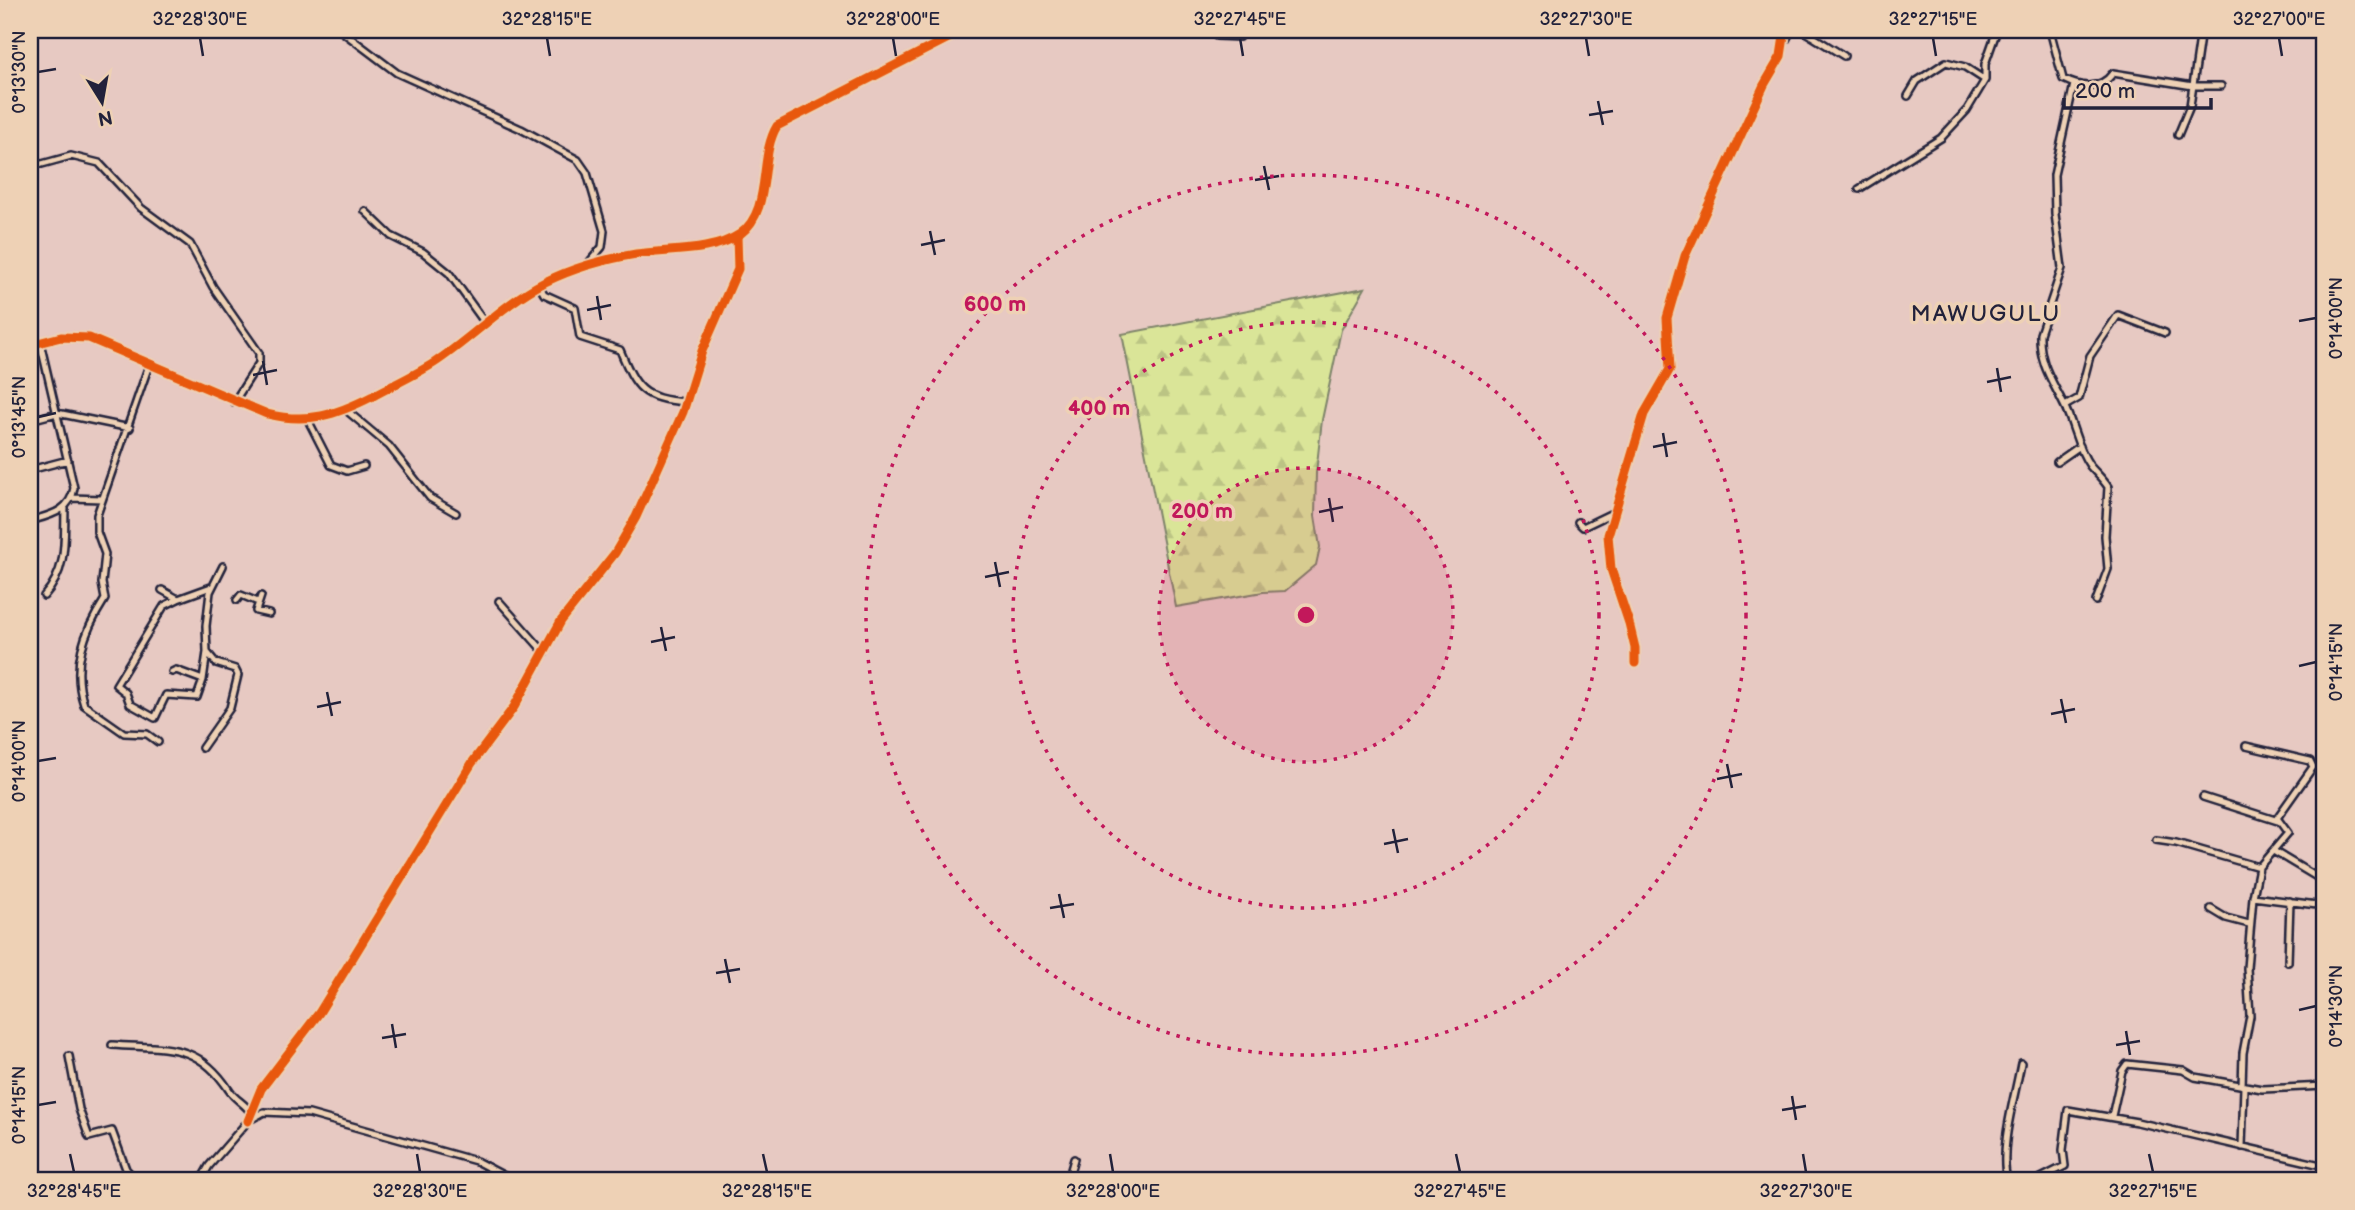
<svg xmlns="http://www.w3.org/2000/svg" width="2355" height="1210" font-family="'Balsamiq Sans',sans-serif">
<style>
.forest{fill:url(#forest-firs);stroke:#7e846a;stroke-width:2}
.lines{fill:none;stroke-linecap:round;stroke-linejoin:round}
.street-casing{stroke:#22223b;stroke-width:10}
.street{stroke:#eed1b5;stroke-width:5}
.cycleway-casing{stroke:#eed1b5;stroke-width:13}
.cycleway{stroke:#e8590c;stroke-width:9}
.ticks{fill:none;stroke:#22223b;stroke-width:2.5}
.ring{fill:none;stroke:#c2185b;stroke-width:3.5;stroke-dasharray:3.5 7}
.labels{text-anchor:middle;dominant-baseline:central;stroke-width:7;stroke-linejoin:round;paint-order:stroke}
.quarter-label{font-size:23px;letter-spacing:2px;fill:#22223b;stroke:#eed1b5}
.centre{fill:#c2185b;stroke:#eed1b5;stroke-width:3.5}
.ring-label{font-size:21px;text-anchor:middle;font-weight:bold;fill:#c2185b;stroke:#eed1b5;stroke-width:7;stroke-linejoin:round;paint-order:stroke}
.neatline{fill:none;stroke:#22223b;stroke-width:2.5}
.ticks-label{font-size:18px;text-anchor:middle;fill:#22223b}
</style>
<defs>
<pattern id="forest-firs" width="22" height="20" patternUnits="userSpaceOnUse" patternTransform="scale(1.75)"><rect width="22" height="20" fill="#dae598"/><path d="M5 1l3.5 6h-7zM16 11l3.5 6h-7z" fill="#bbc484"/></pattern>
</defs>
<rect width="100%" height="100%" fill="#e7c9c2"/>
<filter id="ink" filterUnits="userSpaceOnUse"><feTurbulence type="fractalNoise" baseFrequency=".0143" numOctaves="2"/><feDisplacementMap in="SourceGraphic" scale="14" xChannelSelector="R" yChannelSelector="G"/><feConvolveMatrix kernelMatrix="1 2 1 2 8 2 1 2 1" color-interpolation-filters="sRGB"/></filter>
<g filter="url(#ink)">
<path class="forest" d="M 1365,288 L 1341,330 L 1322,420 L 1316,473 L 1315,516 L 1320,547 L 1316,565 L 1285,591 L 1263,592 L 1176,607 L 1122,334 Z"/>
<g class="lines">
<g class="street-casing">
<path id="street" d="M 340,30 L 397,73 L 521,129 L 578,160 L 587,173 L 604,231 L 602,247 L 587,265
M 1212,30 L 1216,36 L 1239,37
M 1802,30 L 1844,56
M 2050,30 L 2063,79 C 2081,88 2100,91 2113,73 L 2193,86 L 2221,86
M 1786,40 L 1791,30
M 2074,84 L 2054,175 L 2055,214 L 2062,268 L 2040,334 C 2039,364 2052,380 2064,405 C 2074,425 2077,448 2090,466 C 2096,473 2103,479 2108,487 L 2105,536 L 2108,569 L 2096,601
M 1908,96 L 1917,81 L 1946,62 L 1965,67 L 1985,80
M 2178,135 L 2190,106 L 2201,30
M 30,163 L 42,164 L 71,156 L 99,163 L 141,208 L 190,244 L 213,287 L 259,353 L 259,363 L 234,402
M 1859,189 L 1941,138 L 1967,110 L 1985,80 L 1985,64 L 1997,30
M 365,211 L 391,236 L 423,252 L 449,273 L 485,323
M 539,285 L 544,294 L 575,308 L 580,337 L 620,350 C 636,388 642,399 686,402
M 30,345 L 61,337 L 89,338 L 267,414 C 308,424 336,415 373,396 C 393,385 415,375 434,363 C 472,338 504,303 545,282 C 573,268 606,259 636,254 C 668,249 712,253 740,234 C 773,210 758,157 777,126 L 964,30
M 149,365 L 97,515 L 97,532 L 105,554 L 102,583 L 105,599 C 84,632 71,665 84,705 L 124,733 L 147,734 L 158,742
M 2065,406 L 2079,398 L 2090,356 L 2118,315 L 2165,333
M 346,410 L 389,446 L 430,498 L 456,513
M 30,420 L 57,413 L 130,428
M 308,420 L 331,465 L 347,471 L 364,466
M 2057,462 L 2080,446
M 30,470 L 68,460
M 71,498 L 102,499
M 30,521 C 50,515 70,512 74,488 L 40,342
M 1578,522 L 1583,527 L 1610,514 L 1614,516
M 162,590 L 178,599 L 211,587
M 44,596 C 68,569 64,540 65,508
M 261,596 L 256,611 L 269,614
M 178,599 L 164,606 L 116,685 L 126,693 L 130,704 L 155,718 L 166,695 L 197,697 L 203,680
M 237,600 L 241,595 L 258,602
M 499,601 L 545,653
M 1635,663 L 1635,648 L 1629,623 L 1611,569 L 1608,535 L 1644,414 L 1670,369 L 1667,318 L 1685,256 L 1764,85 L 1781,56 L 1785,30
M 172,672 L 176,670 L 203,680 L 207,652
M 202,748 L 230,708 L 238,675 L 235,669 L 216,663 L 207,652 L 206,626 L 210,592 L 223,566
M 2203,797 L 2278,821
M 2156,840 L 2176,843 L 2259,867
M 2275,852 L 2325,882
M 2253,897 L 2325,906
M 2211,909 L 2226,918 L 2249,924
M 2288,962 L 2290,901
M 112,1045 C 165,1049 197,1041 229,1090 C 235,1100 245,1103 251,1113
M 69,1056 L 79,1109 L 89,1137 L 112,1131 L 126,1169 L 136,1180
M 2242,1086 L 2243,1053 L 2250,1016 L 2247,968 L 2253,897 L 2259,867 L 2288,833 L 2277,818 L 2313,767 L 2310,761 L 2246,746
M 2112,1116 L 2122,1071 L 2127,1064 L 2183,1070 L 2195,1077 L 2262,1089 L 2325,1086
M 248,1121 L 261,1089 L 319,1013 L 472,763 L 514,707 L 561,621 L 615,553 L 636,517 L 683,412 L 702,351 L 738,269 L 737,236
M 2242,1147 L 2244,1086
M 201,1180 L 209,1166 L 248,1121 L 264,1112 L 309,1114 L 476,1161 L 512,1180
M 1068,1180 L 1074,1159
M 2007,1180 C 1999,1147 2015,1097 2021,1063
M 2037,1180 L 2065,1166 L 2063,1150 L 2068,1110 L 2137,1122 L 2325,1166"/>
</g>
<use href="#street" class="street"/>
<g class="cycleway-casing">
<path id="cycleway" d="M 30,345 L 61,337 L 89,338 L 267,414 C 308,424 336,415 373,396 C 393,385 415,375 434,363 C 472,338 504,303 545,282 C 573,268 606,259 636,254 C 668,249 712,253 740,234 C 773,210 758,157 777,126 L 964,30
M 1635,663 L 1635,648 L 1629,623 L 1611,569 L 1608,535 L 1644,414 L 1670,369 L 1667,318 L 1685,256 L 1764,85 L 1781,56 L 1785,30
M 248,1121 L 261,1089 L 319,1013 L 472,763 L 514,707 L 561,621 L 615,553 L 636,517 L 683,412 L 702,351 L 738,269 L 737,236"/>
</g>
<use href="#cycleway" class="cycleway"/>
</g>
</g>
<path class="ticks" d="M 200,38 L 203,56M 547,38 L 550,56M 893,38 L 896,56M 1240,38 L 1243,56M 1586,38 L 1589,56M 1933,38 L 1936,56M 2279,38 L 2282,56M 38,72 L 56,69M 1598,101 L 1603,125M 1589,115 L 1613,111M 1264,166 L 1269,190M 1255,180 L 1279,176M 930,231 L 935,255M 921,245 L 945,240M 597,296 L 601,320M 587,310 L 611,305M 2299,321 L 2316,318M 263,361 L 267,385M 1997,368 L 2001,392M 253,375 L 277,370M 1987,382 L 2011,377M 38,417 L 56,413M 1663,433 L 1667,457M 1653,447 L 1677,442M 1329,498 L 1333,522M 1319,512 L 1343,507M 995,562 L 1000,587M 985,577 L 1009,572M 661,627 L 666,651M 651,642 L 675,637M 2299,666 L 2316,662M 327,692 L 332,716M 2061,699 L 2066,723M 317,707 L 341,702M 2051,714 L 2075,709M 38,761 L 56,758M 1727,764 L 1732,788M 1717,779 L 1742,774M 1393,829 L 1398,853M 1384,844 L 1408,839M 1059,894 L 1064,918M 1050,908 L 1074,904M 725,959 L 730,983M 716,973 L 740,969M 2299,1010 L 2316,1006M 392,1024 L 396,1048M 2126,1031 L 2130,1055M 382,1038 L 406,1034M 2116,1045 L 2140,1041M 1792,1096 L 1796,1120M 38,1105 L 56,1102M 1782,1110 L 1806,1106M 70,1154 L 74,1172M 417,1154 L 420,1172M 763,1154 L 767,1172M 1110,1154 L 1113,1172M 1456,1154 L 1460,1172M 1803,1154 L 1806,1172M 2149,1154 L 2153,1172"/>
<circle cx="1306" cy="615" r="147" fill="#c2185b" fill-opacity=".12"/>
<g class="ring">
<circle cx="1306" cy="615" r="147"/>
<circle cx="1306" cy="615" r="293"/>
<circle cx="1306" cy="615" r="440"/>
</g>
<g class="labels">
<g class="quarter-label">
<text x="1986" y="314">MAWUGULU</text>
</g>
</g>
<circle cx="1306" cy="615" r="10" class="centre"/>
<g class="ring-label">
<text x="995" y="311">600 m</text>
<text x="1099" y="415">400 m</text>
<text x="1202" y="518">200 m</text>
</g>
<rect width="2355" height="1210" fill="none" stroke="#eed1b5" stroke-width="77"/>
<g transform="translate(102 102) rotate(169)" stroke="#eed1b5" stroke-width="5" paint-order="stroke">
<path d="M0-5L12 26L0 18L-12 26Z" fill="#22223b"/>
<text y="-10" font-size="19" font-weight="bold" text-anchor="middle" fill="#22223b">N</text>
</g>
<path d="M2064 98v10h147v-10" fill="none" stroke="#22223b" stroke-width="3.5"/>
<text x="2075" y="98" font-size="21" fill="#22223b" stroke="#eed1b5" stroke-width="5" paint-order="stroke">200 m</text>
<rect x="38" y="38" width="2278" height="1134" class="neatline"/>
<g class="ticks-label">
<text x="200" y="25">32°28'30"E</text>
<text x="547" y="25">32°28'15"E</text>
<text x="893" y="25">32°28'00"E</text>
<text x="1240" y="25">32°27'45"E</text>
<text x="1586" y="25">32°27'30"E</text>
<text x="1933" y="25">32°27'15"E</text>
<text x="2279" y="25">32°27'00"E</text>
<text transform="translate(19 72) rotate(-90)" y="6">0°13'30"N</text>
<text transform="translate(2336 318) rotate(-90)" y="6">0°14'00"N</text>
<text transform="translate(19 417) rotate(-90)" y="6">0°13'45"N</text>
<text transform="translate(2336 662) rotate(-90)" y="6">0°14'15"N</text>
<text transform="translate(19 761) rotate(-90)" y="6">0°14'00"N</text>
<text transform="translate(2336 1006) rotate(-90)" y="6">0°14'30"N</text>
<text transform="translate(19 1105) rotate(-90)" y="6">0°14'15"N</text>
<text x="74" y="1197">32°28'45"E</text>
<text x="420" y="1197">32°28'30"E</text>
<text x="767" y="1197">32°28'15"E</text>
<text x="1113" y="1197">32°28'00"E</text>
<text x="1460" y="1197">32°27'45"E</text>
<text x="1806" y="1197">32°27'30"E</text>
<text x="2153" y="1197">32°27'15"E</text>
</g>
</svg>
